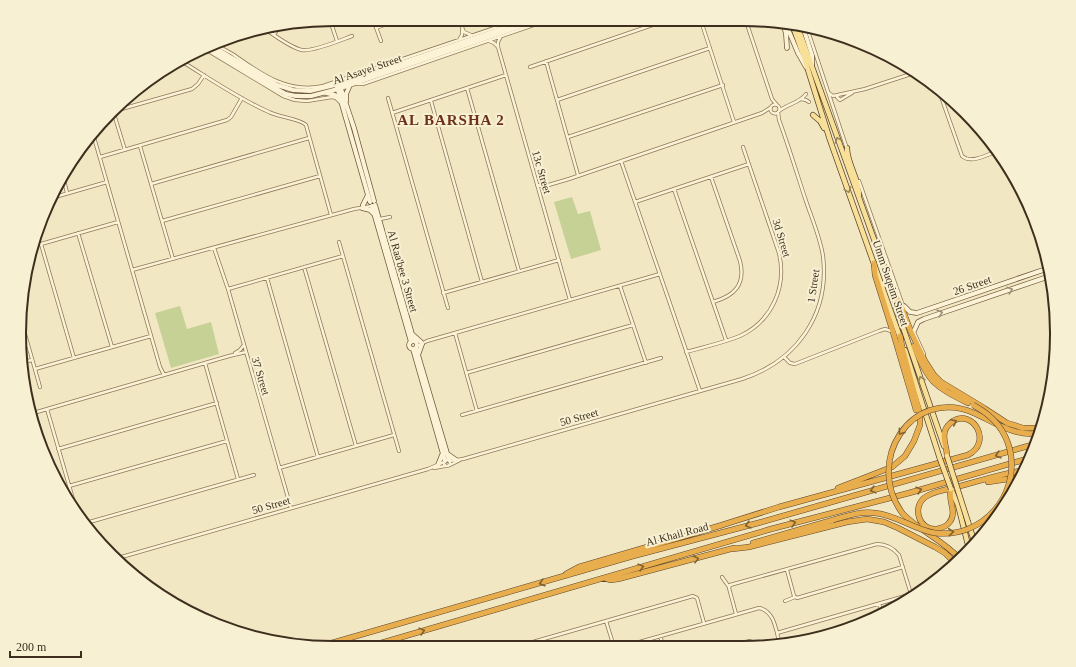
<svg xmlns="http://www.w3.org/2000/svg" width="1076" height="667" font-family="'Times New Roman',serif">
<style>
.green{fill:#c6d196}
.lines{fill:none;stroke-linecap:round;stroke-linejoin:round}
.street-casing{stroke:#8e7858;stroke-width:4}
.secondary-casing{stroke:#70593b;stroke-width:5.5}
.primary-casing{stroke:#5b452c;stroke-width:6}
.highway-casing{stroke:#5b452c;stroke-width:6}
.street{stroke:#fcf3d7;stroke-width:2.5}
.secondary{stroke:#fcf3d7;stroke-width:4}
.primary{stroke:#f8e098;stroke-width:4.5}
.highway{stroke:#e8ae4d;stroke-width:5}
.primary-bridge-casing{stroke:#5b452c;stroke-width:6;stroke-linecap:butt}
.highway-bridge-casing{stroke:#5b452c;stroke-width:6;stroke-linecap:butt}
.primary-bridge{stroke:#f8e098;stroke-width:4.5}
.highway-bridge{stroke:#e8ae4d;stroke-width:5}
.oneway{stroke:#9a875a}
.oneway2{stroke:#9c907a}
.oneway3{stroke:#816130}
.labels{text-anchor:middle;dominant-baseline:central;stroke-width:4;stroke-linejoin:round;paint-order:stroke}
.street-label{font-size:11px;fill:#3d2e1d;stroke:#f8f0d3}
.district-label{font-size:15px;font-weight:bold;letter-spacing:1px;fill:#6d3019;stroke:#f8f0d3}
.rim{fill:none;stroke:#3d2e1d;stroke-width:2}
</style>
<rect width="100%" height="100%" fill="#f2e7c3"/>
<path class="green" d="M 572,197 L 578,214 L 590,211 L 601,250 L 571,259 L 554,202 Z
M 180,306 L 187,329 L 211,322 L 219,354 L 171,368 L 155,313 Z"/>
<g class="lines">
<g class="street-casing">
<path id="street" d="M 373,19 L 381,41
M 330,20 L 337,41
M 459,20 L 464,32 L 471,35
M 701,21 L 734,122
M 746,21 L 772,99 L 777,105
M 376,28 L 400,19
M 807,28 L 847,149
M 266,30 C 276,36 291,48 302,50 C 313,52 341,40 352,36
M 274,35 L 278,28
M 501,36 L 498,42 L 498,47 L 570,300
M 459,40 L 462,35 L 462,30
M 489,41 L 494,43 L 498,47
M 215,44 C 221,48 228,51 234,55 C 261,74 288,94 323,86 L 518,20
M 205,49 L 283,96 L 295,100 L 307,101 L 332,97 L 336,98 L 340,102
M 181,61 C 209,78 239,99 269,112 C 278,117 301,119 306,125 L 331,215
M 546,61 L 578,175
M 530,67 L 664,21
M 356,84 L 363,84 L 548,20
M 467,88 L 519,271
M 938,88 L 962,156 C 971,164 987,155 997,151
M 829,93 L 833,96 L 865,89 L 914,73
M 838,95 L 837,97 L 840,100 L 852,93
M 388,98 L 448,308
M 801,99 L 806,100 L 809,102
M 557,100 L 710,48
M 431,101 L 482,282
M770.5 109a4.5 4.5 0 1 1 9 0a4.5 4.5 0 1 1-9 0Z
M 118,110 L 192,89 L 198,84 L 204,75
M 779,111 C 787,104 800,103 806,94
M 392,113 L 506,75
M 114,114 L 125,150
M 93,134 L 160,367 L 164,375
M 568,137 L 723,85
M 140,146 L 173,259
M 100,157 L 227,120 L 231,117 L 242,98
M 621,161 L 700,391
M 711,177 L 740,261 C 746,285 734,296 713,302
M 64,180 L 67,193
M 859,181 L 902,303
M 151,184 L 309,138
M 537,185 L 545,186 L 569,179 L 762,113 L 770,108
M 674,189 L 726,340
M 55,197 L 107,182
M 635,202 L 749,164
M 380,219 L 390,217
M 162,221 L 320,176
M 78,233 L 112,347
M 339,242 L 399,451
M 41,244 L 74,358
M 34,246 L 118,222
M 214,248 L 228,289 L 291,508
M 304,267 L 356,446
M 132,270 L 354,209 L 372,206
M 267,278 L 318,457
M 620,286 L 646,363
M 228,289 L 343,256
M 443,293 L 559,260
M 21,320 L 40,387
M 913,330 L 924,354
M 455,333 L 477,411
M 417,346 L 427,341 L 660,274
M 686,352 C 704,347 723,343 740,336 C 772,321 787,287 779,253 L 743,147
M 235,353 L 240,350 L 243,346
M 784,357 L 790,363 L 795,364 L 879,331 L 885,329 L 891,331
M 23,362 L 32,360
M 205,363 L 238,479
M 35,369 L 151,336
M 466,373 L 633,325
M 47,409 L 77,513
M 30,414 L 229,356 L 246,352
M 462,415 L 661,358
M 58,449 L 217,403
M444 463a3 3 0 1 1 6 0a3 3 0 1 1-6 0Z
M 449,461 L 463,459 L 742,379 C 797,361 830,314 823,256 C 820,237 812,219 806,201 C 797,174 789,147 779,120 L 778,112
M 450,465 L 460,460
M 279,468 L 394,435
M 434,468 L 445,466
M 69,486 L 227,441
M 86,523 L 254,475
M 118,558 L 428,469 L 444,462
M 787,570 L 794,596 L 797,598 L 903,567
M 941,574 L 941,576
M 722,577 L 729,587
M 785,601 L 795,597
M 879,604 L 882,613
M 736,614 L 729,588 L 730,585 L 877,544 C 885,544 893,548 899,555 L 911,594
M 606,621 L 614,647
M 777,633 L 919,592
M 660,636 L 664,647
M 524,646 L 526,644 L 693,596 L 697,598 L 704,623
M 738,646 L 742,643 L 750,641
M 622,647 L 759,608 C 775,611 776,631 780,645
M 726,647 L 735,645 L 739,647"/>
</g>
<g class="secondary-casing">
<path id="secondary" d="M 785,22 L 798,53 L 806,67
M 784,26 L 786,34 L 787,48
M 803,27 L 812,55 L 812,66
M 807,28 L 807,29
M 212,46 L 277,85 L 293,90 L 310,91 L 343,83 L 527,20
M 208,48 L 273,87 L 286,94 L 296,96 L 311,96 L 338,89 L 539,20
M 340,86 L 354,128 L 374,201
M 337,87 L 370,202
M 326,93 L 335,95 L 340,99
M 346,101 L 346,94 L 350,85
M 363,205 L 368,195
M 375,205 L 414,341
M 372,206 L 411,342
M 362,208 L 370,210 L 374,214
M 904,306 L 910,312 L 917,313 L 1049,268
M 914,331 L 918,322 L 924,319 L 1050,276
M 412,334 L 421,342
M409 345a4 4 0 1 1 8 0a4 4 0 1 1-8 0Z
M 416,348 L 449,460
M 413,349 L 445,461
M 418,355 L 422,344
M 446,453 L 456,460
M 438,465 L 442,455"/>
</g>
<g class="primary-casing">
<path id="primary" d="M 792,24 L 804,57 L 830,140 L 901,340
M 797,25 L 894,295 L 897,310 L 944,446
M 813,115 L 820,121 L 824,128
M 847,148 C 847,164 859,178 859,195
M 905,350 L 940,459
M 951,489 L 958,505 L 969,549
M 968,522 L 975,544"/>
</g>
<g class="highway-casing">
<path id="highway" d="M 874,263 L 875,275 L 893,332 L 916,410
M 894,295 L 900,303 L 911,332 L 925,361 L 934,375 L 941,382 L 984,408 L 1007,423 L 1023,428 L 1041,428
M 914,346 C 928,382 934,386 968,403
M 974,413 C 996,423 1015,437 1039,433
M 988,482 L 1022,477
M 838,488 L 892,467 L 905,456 L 914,441 L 920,425 L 920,414 L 903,351 L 900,336
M 951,489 C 947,501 959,513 948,524 C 945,527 941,528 937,529 C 918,531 911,505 927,496 C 936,491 948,489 957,487 C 980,481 1002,473 1026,470
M 903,514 C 920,531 944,541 960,559
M 753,543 L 833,520
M 732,549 L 749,547 L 847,522 L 867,519 L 884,522 L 898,528 L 935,547 L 945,553 L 956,564
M 566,574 L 579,567 L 719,526 L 779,507 L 968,455 C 993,442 973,409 953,421 C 949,424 946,427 945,431 C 942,439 947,447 947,456
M 604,578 L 610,580 L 618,579 L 734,548
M 325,645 L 633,556 L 758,523 L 1035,444
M 371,646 L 771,529 L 909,493 L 1030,458"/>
</g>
<use href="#street" class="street"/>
<use href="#secondary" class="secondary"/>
<use href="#primary" class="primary"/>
<use href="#highway" class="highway"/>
<g class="primary-bridge-casing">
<path id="primary-bridge" d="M 947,456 L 968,522
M 940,459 L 951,489"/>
</g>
<g class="highway-bridge-casing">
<path id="highway-bridge" d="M 1006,498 L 1025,471
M 903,514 C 864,463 910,386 974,413
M 833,520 C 847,516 860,511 875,513 C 897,515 914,530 935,533 C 982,539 1020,496 1010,450 C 1005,429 992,415 973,405"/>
</g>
<use href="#primary-bridge" class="primary-bridge"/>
<use href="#highway-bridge" class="highway-bridge"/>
</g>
<defs><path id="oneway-chevron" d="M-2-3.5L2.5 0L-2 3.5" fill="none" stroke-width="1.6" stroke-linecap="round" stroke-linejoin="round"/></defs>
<g class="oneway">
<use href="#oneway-chevron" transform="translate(838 140) rotate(-110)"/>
<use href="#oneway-chevron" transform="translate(848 190) rotate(70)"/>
<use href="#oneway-chevron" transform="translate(921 379) rotate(-109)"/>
</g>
<g class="oneway2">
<use href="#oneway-chevron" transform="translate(1010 290) rotate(-19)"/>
<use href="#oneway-chevron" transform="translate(940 313) rotate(-19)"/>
</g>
<g class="oneway3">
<use href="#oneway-chevron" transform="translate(954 422) rotate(-27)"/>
<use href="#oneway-chevron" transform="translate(901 432) rotate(127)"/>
<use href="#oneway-chevron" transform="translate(998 455) rotate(164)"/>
<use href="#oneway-chevron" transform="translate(873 490) rotate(164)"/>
<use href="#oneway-chevron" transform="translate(919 490) rotate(-16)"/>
<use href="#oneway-chevron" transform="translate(793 523) rotate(-15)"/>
<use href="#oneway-chevron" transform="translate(748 525) rotate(165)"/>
<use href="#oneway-chevron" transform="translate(951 532) rotate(-6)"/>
<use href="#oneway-chevron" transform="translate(696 559) rotate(-14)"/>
<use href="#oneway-chevron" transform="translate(641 567) rotate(-16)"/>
<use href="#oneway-chevron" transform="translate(542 583) rotate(164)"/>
<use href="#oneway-chevron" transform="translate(422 631) rotate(-16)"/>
</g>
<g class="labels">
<g class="street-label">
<text transform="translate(367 69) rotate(-19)">Al Asayel Street</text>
<text transform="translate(542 172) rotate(74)">13c Street</text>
<text transform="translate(782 238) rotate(73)">3d Street</text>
<text transform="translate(403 271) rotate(74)">Al Raa'bee 3 Street</text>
<text transform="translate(891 283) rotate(71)">Umm Suqeim Street</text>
<text transform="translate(972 285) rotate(-19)">26 Street</text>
<text transform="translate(813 286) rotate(-82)">1 Street</text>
<text transform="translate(261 376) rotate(73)">37 Street</text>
<text transform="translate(579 417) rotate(-16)">50 Street</text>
<text transform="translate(271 505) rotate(-16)">50 Street</text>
<text transform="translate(677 534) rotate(-15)">Al Khail Road</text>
</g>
<g class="district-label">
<text x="451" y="120">AL BARSHA 2</text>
</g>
</g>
<path d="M0 0H1076V667H0ZM333 26H743A307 307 0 0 1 1050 333V334A307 307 0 0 1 743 641H333A307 307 0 0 1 26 334V333A307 307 0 0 1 333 26Z" fill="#f8f0d3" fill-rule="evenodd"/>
<path class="rim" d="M333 26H743A307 307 0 0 1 1050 333V334A307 307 0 0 1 743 641H333A307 307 0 0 1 26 334V333A307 307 0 0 1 333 26Z"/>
<path d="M10 651v6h71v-6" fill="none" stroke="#3d2e1d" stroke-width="2"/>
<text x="16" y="651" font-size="12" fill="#3d2e1d" stroke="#f8f0d3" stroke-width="3" paint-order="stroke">200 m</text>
</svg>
